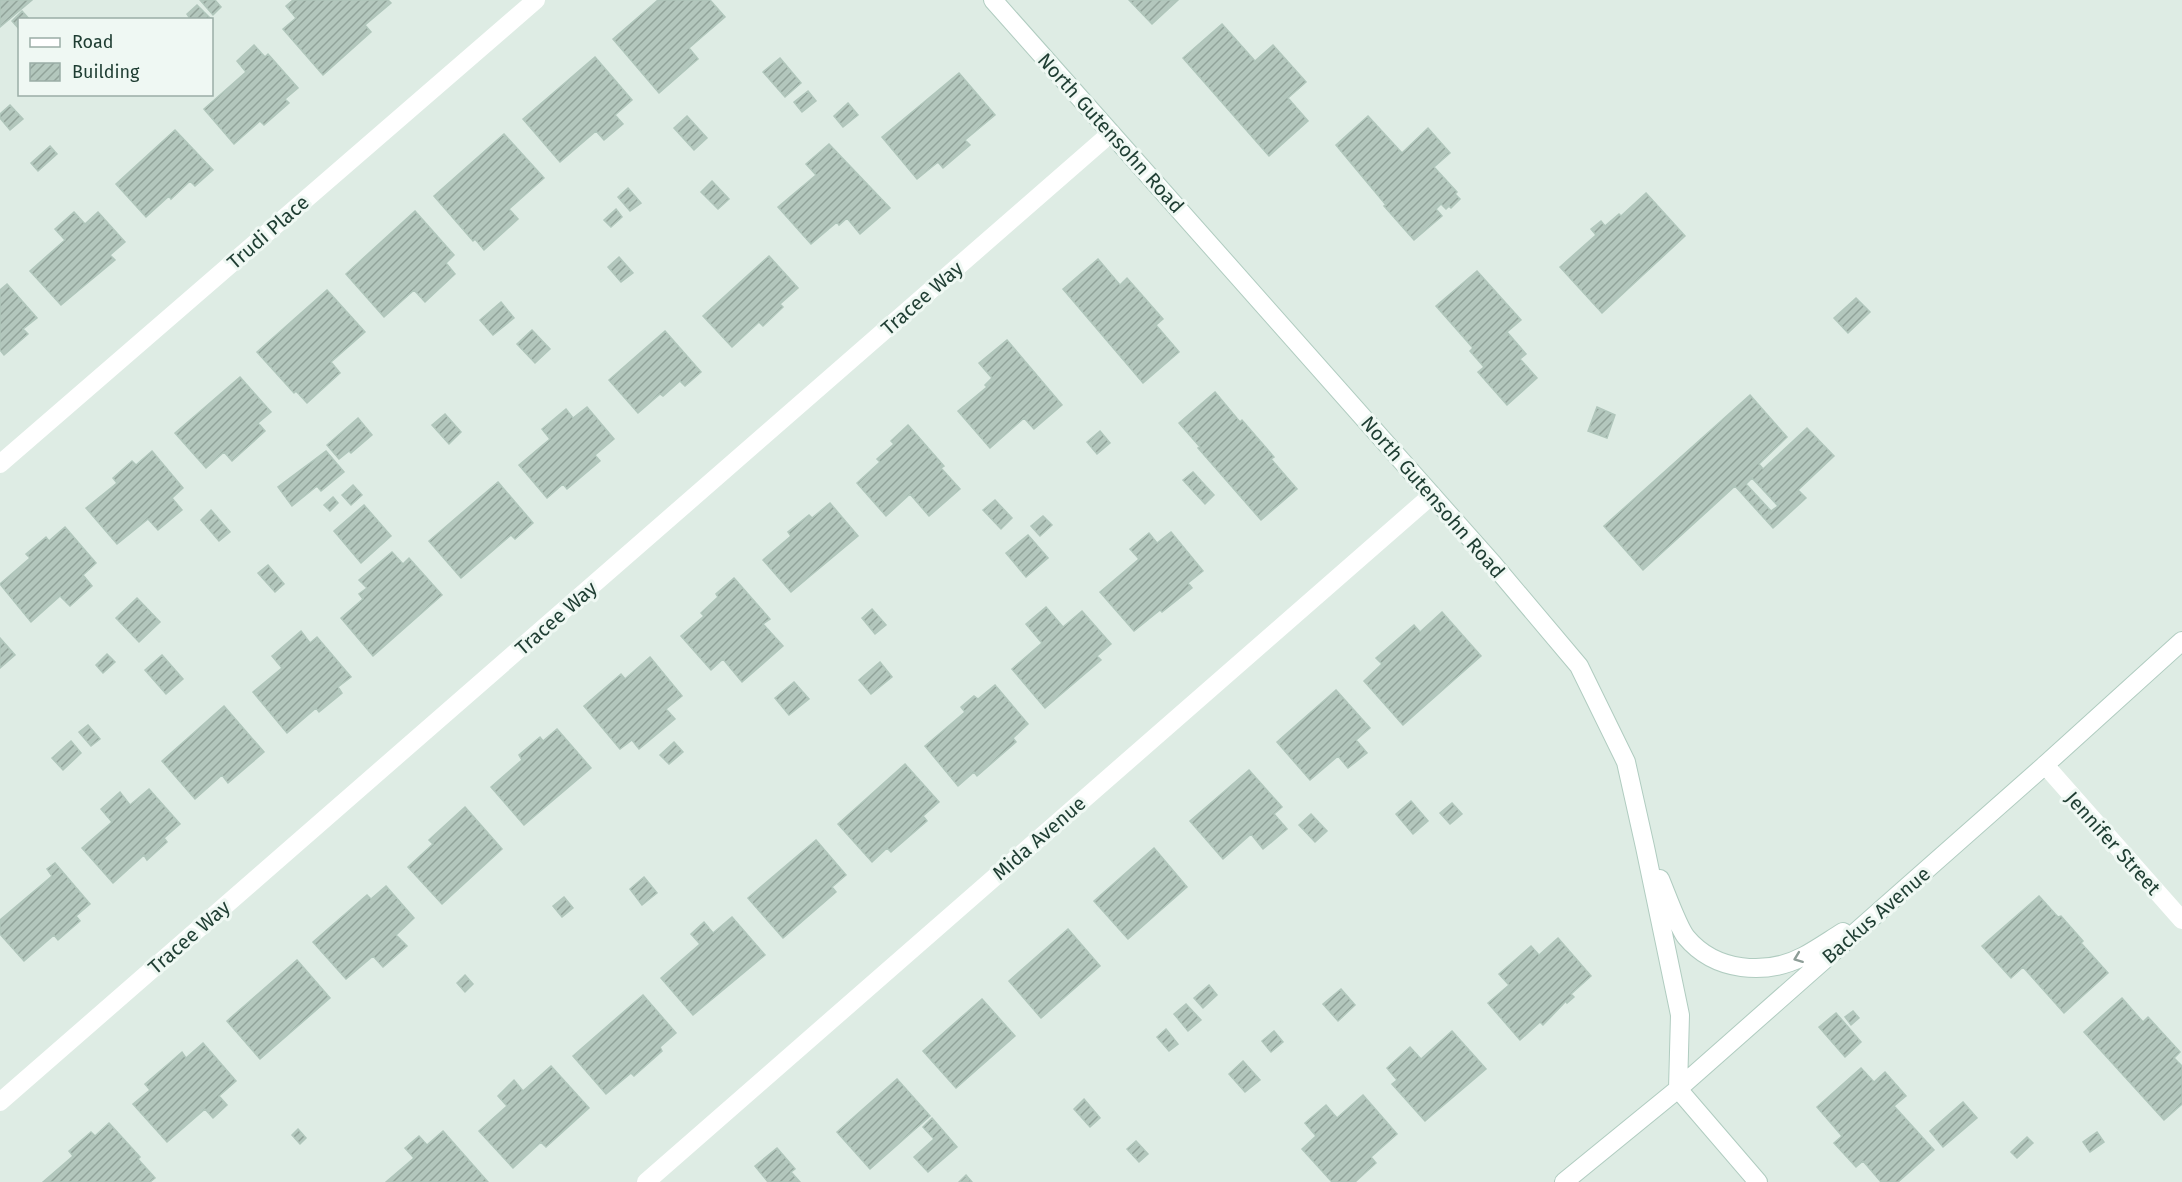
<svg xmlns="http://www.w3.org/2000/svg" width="2182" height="1182" font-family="'Fira Sans',sans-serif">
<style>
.building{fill:url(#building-hatch);stroke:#b0c6bb;stroke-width:1.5;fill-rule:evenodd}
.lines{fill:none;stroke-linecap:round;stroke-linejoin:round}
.secondary-casing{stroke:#b0ccc0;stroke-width:20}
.street{stroke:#fff;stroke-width:18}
.secondary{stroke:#fff;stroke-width:18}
.oneway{stroke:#8e9e98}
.labels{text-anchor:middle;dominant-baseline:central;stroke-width:6;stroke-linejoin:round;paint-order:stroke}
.street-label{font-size:20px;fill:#1e3d32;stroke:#eff8f3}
</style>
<defs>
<pattern id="building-hatch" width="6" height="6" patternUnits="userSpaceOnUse" patternTransform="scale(1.5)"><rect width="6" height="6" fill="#b3c7bd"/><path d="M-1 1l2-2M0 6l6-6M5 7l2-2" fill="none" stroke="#91a39a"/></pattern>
</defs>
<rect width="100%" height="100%" fill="#deece4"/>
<path class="building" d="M 0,0 L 32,0 L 0,27 Z
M 200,0 L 215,0 L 221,7 L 213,15 Z
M 293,0 L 388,0 L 391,3 L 365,25 L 371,32 L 323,75 L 283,29 L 296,18 L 286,6 Z
M 658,0 L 710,0 L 725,17 L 689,48 L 698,59 L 659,93 L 613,39 Z
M 1129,0 L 1178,0 L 1152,24 Z
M 197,5 L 210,18 L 208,20 L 191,20 L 187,14 Z
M 22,11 L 30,20 L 20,20 L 20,30 L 12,21 Z
M 1222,24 L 1255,61 L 1273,45 L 1306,82 L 1288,98 L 1308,121 L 1269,156 L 1183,58 Z
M 254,45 L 265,57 L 268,54 L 298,88 L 285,99 L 289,103 L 264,125 L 260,121 L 234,144 L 204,109 L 246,72 L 237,61 Z
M 595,57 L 632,100 L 615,115 L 623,124 L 604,140 L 596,131 L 560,162 L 523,119 Z
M 780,58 L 801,83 L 785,97 L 763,72 Z
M 959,73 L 995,115 L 965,140 L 970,145 L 943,168 L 938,162 L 917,179 L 882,137 Z
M 808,91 L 816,101 L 802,112 L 794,102 Z
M 848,103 L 858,115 L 843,127 L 834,116 Z
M 10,105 L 23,119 L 10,130 L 0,118 L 0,114 Z
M 687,116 L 707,138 L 694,150 L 674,128 Z
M 1368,116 L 1402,153 L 1428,128 L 1450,153 L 1434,167 L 1457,192 L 1455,194 L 1460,199 L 1451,208 L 1449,206 L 1446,209 L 1441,204 L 1436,209 L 1442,216 L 1414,240 L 1384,206 L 1386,205 L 1336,145 Z
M 175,130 L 213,170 L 195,186 L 190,181 L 171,199 L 169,196 L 146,217 L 116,184 Z
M 504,134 L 544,178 L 509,209 L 518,219 L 484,250 L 475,239 L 473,241 L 434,196 Z
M 829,144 L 890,208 L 860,234 L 847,218 L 839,225 L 837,222 L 811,244 L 778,207 L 816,175 L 806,164 Z
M 50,146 L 57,154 L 38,171 L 31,163 Z
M 712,181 L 729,199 L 718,209 L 701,192 Z
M 628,188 L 641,203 L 630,211 L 618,197 Z
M 1646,193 L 1685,236 L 1602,313 L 1560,267 L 1596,235 L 1591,229 L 1601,221 L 1605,226 L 1619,214 L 1621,216 Z
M 616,209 L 622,217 L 611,227 L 604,220 Z
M 415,211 L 454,255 L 446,263 L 455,274 L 425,302 L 414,290 L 384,317 L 346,274 Z
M 74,212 L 85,224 L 98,212 L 125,242 L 110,255 L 115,260 L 61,305 L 30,271 L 65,240 L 55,229 Z
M 769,256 L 798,288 L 780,304 L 783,307 L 763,326 L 759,322 L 732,347 L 703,316 Z
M 619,257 L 633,273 L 621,282 L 608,267 Z
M 1098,259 L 1120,285 L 1127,278 L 1163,319 L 1156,325 L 1179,352 L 1143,383 L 1063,289 Z
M 1477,271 L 1521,320 L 1507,332 L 1526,354 L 1520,359 L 1537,378 L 1507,405 L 1478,372 L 1484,367 L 1470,351 L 1473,348 L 1436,306 Z
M 7,284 L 37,318 L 23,329 L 28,334 L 4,355 L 0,350 L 0,290 Z
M 327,290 L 365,332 L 331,362 L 340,373 L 307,403 L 296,391 L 294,393 L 257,352 Z
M 1856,298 L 1870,312 L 1848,333 L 1834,318 Z
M 501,302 L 514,318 L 493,335 L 480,320 Z
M 532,330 L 550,349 L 535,363 L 517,344 Z
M 665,331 L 701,372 L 685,386 L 680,381 L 663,396 L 660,394 L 638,413 L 609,380 Z
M 1007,340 L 1062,405 L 1034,429 L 1024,418 L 990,448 L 958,411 L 987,387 L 985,385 L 992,378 L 979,363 Z
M 240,377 L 271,412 L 258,423 L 265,431 L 232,461 L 224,452 L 206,468 L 175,433 Z
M 1215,392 L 1240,422 L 1242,420 L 1274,457 L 1271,459 L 1297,489 L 1261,520 L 1198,448 L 1200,447 L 1179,423 Z
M 1750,395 L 1787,437 L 1759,464 L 1763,469 L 1807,428 L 1834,456 L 1798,490 L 1806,498 L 1773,528 L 1735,486 L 1643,570 L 1604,526 ZM 1752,478 L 1778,506 L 1771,511 L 1746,484 Z
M 587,407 L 614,439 L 595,455 L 600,461 L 567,489 L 563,484 L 547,498 L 519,465 L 550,439 L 542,429 L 566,409 L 573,418 Z
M 1597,407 L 1615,415 L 1607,438 L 1588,431 Z
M 445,414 L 461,432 L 449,444 L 432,425 Z
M 358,418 L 372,435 L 351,453 L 349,451 L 339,459 L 327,445 Z
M 908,425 L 944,466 L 941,468 L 960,489 L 929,516 L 910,494 L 886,516 L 857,483 L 880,462 L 877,459 L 894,444 L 891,441 Z
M 1100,431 L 1110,443 L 1097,454 L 1087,442 Z
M 152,451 L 183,488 L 172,498 L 182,510 L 158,530 L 148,519 L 117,544 L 86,508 L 117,483 L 113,478 L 132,461 L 136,465 Z
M 326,451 L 344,472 L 321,491 L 317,486 L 292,506 L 278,487 Z
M 1193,472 L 1214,495 L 1205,504 L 1183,480 Z
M 498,482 L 533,523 L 515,539 L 511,535 L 461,578 L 429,541 Z
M 353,485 L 362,495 L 351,505 L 342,495 Z
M 333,497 L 338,503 L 330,511 L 324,505 Z
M 995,500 L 1012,518 L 1001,529 L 983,510 Z
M 830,503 L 858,536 L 791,592 L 763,560 L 791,536 L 788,532 L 809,515 L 812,518 Z
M 364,505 L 391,536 L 361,563 L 334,531 Z
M 211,510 L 230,532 L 219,541 L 201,520 Z
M 1043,516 L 1052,525 L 1040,536 L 1031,526 Z
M 65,527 L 96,563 L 83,575 L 92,586 L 70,606 L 60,596 L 31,622 L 0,584 L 30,558 L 26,554 L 46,537 L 49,541 Z
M 1171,532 L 1203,571 L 1188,583 L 1192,588 L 1162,612 L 1160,610 L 1134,631 L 1100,592 L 1139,559 L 1130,549 L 1149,533 L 1157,543 Z
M 1028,535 L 1048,558 L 1026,577 L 1006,553 Z
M 392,552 L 403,564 L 409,558 L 442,595 L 373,656 L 341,618 L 363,599 L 359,594 L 367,588 L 359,580 Z
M 268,565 L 284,584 L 275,592 L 258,573 Z
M 734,578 L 770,619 L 763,624 L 783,646 L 742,682 L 723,659 L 711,670 L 681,636 L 704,616 L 701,613 L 718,597 L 716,594 Z
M 137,598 L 160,622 L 139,642 L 116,618 Z
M 1046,607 L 1063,627 L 1082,611 L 1111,644 L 1097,656 L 1101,660 L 1045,708 L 1012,669 L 1042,643 L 1026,624 Z
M 872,609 L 886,625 L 875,634 L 862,618 Z
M 1442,612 L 1481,656 L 1403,725 L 1364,681 L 1382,664 L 1376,658 L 1414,625 L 1420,632 Z
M 301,631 L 310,643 L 317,637 L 351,677 L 338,687 L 342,693 L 319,712 L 316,708 L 287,733 L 253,692 L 282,668 L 272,656 Z
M 0,638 L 15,655 L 0,668 Z
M 107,654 L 115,662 L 103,673 L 96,665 Z
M 162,655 L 183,679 L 166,694 L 145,670 Z
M 650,657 L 682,696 L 666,709 L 675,719 L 639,749 L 632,740 L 620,749 L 584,706 L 621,674 L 625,679 Z
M 880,662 L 892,677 L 871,694 L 859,680 Z
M 794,682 L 809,699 L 789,715 L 775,698 Z
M 995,685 L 1028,724 L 1013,738 L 1016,742 L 977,776 L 974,772 L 958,786 L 925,746 L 965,712 L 961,707 L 974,696 L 978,699 Z
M 1336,690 L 1370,728 L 1356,740 L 1367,753 L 1348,768 L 1338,756 L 1310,780 L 1277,742 Z
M 224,706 L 264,752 L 228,783 L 222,775 L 195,799 L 162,761 Z
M 88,725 L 100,739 L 91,746 L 79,732 Z
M 557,729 L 591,768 L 524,825 L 491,787 L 522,760 L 519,755 L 540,737 L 543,741 Z
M 71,741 L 81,753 L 63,770 L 52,758 Z
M 674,742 L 683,752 L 669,764 L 660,755 Z
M 905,764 L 939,802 L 923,816 L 927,821 L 891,852 L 887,848 L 872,862 L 838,824 Z
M 1249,770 L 1282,807 L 1274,814 L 1287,829 L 1263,849 L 1251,834 L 1223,859 L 1190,821 Z
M 149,789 L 180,824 L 164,838 L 167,842 L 147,860 L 144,855 L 113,883 L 82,848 L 112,822 L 101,809 L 120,792 L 130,805 Z
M 1411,801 L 1428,821 L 1413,834 L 1396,814 Z
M 1452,803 L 1462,814 L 1450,824 L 1440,813 Z
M 465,807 L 502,849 L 442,904 L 408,867 L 433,844 L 429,840 Z
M 1311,814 L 1327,831 L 1315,842 L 1299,825 Z
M 816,840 L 846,875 L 832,887 L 836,892 L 783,938 L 748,898 Z
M 1154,848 L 1187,887 L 1128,939 L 1094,901 Z
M 55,863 L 90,904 L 76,916 L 80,921 L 58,940 L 54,935 L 24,961 L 0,934 L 0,920 L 52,876 L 47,869 Z
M 644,877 L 657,893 L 642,905 L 630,889 Z
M 386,886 L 414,918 L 396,935 L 407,946 L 383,967 L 373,956 L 346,979 L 313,942 L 367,895 L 371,899 Z
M 2039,896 L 2058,917 L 2061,916 L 2083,941 L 2081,943 L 2108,973 L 2064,1013 L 2023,967 L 2011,978 L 1982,946 Z
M 564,897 L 573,908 L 562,917 L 553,906 Z
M 732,917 L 765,955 L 693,1015 L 661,978 L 700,944 L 691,934 L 704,922 L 713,933 Z
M 1068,929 L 1100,966 L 1041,1018 L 1009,981 Z
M 1558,938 L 1591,976 L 1571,994 L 1574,997 L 1567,1003 L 1566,1001 L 1543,1025 L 1540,1022 L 1520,1040 L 1488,1003 L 1509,985 L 1499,974 L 1531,946 L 1539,955 Z
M 297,960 L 330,998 L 260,1059 L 227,1021 Z
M 465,975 L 473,984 L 465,992 L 457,983 Z
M 1209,985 L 1217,995 L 1203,1008 L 1194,998 Z
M 1341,989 L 1355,1005 L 1338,1021 L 1323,1004 Z
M 643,995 L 676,1033 L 660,1047 L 662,1051 L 634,1076 L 631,1073 L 606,1094 L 573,1056 Z
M 2122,998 L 2143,1022 L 2148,1017 L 2180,1052 L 2174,1058 L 2182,1066 L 2182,1104 L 2164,1120 L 2084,1032 Z
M 982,999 L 1015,1036 L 956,1088 L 923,1051 Z
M 1186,1004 L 1201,1020 L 1188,1031 L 1174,1014 Z
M 1853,1011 L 1859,1018 L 1851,1025 L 1845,1017 Z
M 1836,1013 L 1861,1042 L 1845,1057 L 1819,1027 Z
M 1166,1029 L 1178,1044 L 1169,1051 L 1157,1037 Z
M 1274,1031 L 1283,1042 L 1271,1052 L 1262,1041 Z
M 1452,1031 L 1486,1069 L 1425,1121 L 1392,1084 L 1397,1080 L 1387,1068 L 1410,1047 L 1421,1059 Z
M 203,1043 L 236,1081 L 219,1096 L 227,1105 L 213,1118 L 205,1109 L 167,1142 L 133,1104 L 150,1090 L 145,1084 L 182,1052 L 186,1058 Z
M 1243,1061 L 1260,1080 L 1245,1092 L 1229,1074 Z
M 551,1066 L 589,1108 L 546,1147 L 541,1142 L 513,1168 L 479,1131 L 507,1106 L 498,1096 L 514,1080 L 523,1091 Z
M 1861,1068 L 1874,1082 L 1885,1072 L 1906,1096 L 1894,1106 L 1934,1150 L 1898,1182 L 1881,1182 L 1863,1161 L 1856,1167 L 1834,1143 L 1842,1136 L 1817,1107 Z
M 897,1079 L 930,1116 L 870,1169 L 837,1132 Z
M 1363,1095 L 1397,1134 L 1371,1157 L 1376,1163 L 1355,1182 L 1332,1182 L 1302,1149 L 1316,1136 L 1305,1123 L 1326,1105 L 1337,1118 Z
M 1084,1099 L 1100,1118 L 1090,1127 L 1074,1109 Z
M 1963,1102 L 1977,1118 L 1943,1147 L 1930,1131 Z
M 932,1118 L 957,1147 L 928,1172 L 914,1157 L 934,1139 L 923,1127 Z
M 109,1123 L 140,1157 L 138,1159 L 155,1178 L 150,1182 L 43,1182 L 73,1156 L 69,1151 L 91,1132 L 95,1136 Z
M 298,1129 L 306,1138 L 300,1144 L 292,1135 Z
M 443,1131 L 488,1182 L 386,1182 L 414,1158 L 405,1148 L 419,1136 L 427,1145 Z
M 2097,1132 L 2104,1142 L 2090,1152 L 2083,1142 Z
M 2027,1137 L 2033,1143 L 2017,1158 L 2011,1152 Z
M 1136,1141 L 1148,1154 L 1139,1162 L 1127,1149 Z
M 777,1148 L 795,1169 L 791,1172 L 800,1182 L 768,1182 L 755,1166 Z
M 966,1175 L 972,1182 L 959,1182 Z"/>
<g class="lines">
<g class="secondary-casing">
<path id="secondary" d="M 993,0 L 1493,564 L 1579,666 L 1626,762 L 1645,847 L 1680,1015 L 1678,1089
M 1660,879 C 1666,893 1678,927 1686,937 C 1715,972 1766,976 1804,956 C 1817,949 1830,940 1843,932
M 1678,1089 L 1758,1182
M 1564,1182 L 1678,1089 L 2045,765 L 2182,641"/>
</g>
<path class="street" d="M 0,464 L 536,0
M 2045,765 L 2182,920
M 0,1102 L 1111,133
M 646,1182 L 1432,495"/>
<use href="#secondary" class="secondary"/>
</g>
<defs><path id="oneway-chevron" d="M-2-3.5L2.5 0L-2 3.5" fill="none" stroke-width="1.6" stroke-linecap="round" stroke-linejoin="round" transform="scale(1.5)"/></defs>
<use class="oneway" href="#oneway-chevron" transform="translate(1798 958) rotate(159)"/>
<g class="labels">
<g class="street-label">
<text transform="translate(1111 133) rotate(48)">North Gutensohn Road</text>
<text transform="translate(268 232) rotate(-41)">Trudi Place</text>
<text transform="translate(922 298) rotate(-41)">Tracee Way</text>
<text transform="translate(1433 497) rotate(49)">North Gutensohn Road</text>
<text transform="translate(556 618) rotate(-41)">Tracee Way</text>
<text transform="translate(1039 838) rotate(-41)">Mida Avenue</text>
<text transform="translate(2113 843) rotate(48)">Jennifer Street</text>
<text transform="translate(1876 915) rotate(-41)">Backus Avenue</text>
<text transform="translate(189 937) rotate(-41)">Tracee Way</text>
</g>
</g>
<rect x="18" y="18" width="195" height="78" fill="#eff8f3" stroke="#9bada6" stroke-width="1.5"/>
<rect x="30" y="38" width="30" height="9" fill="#ffffff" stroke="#9bada6" stroke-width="1.5"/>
<text x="72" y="48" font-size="18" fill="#1e3d32">Road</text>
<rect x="30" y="63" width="30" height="18" fill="url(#building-hatch)" stroke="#9bada6" stroke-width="1.5"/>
<text x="72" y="78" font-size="18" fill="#1e3d32">Building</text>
</svg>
